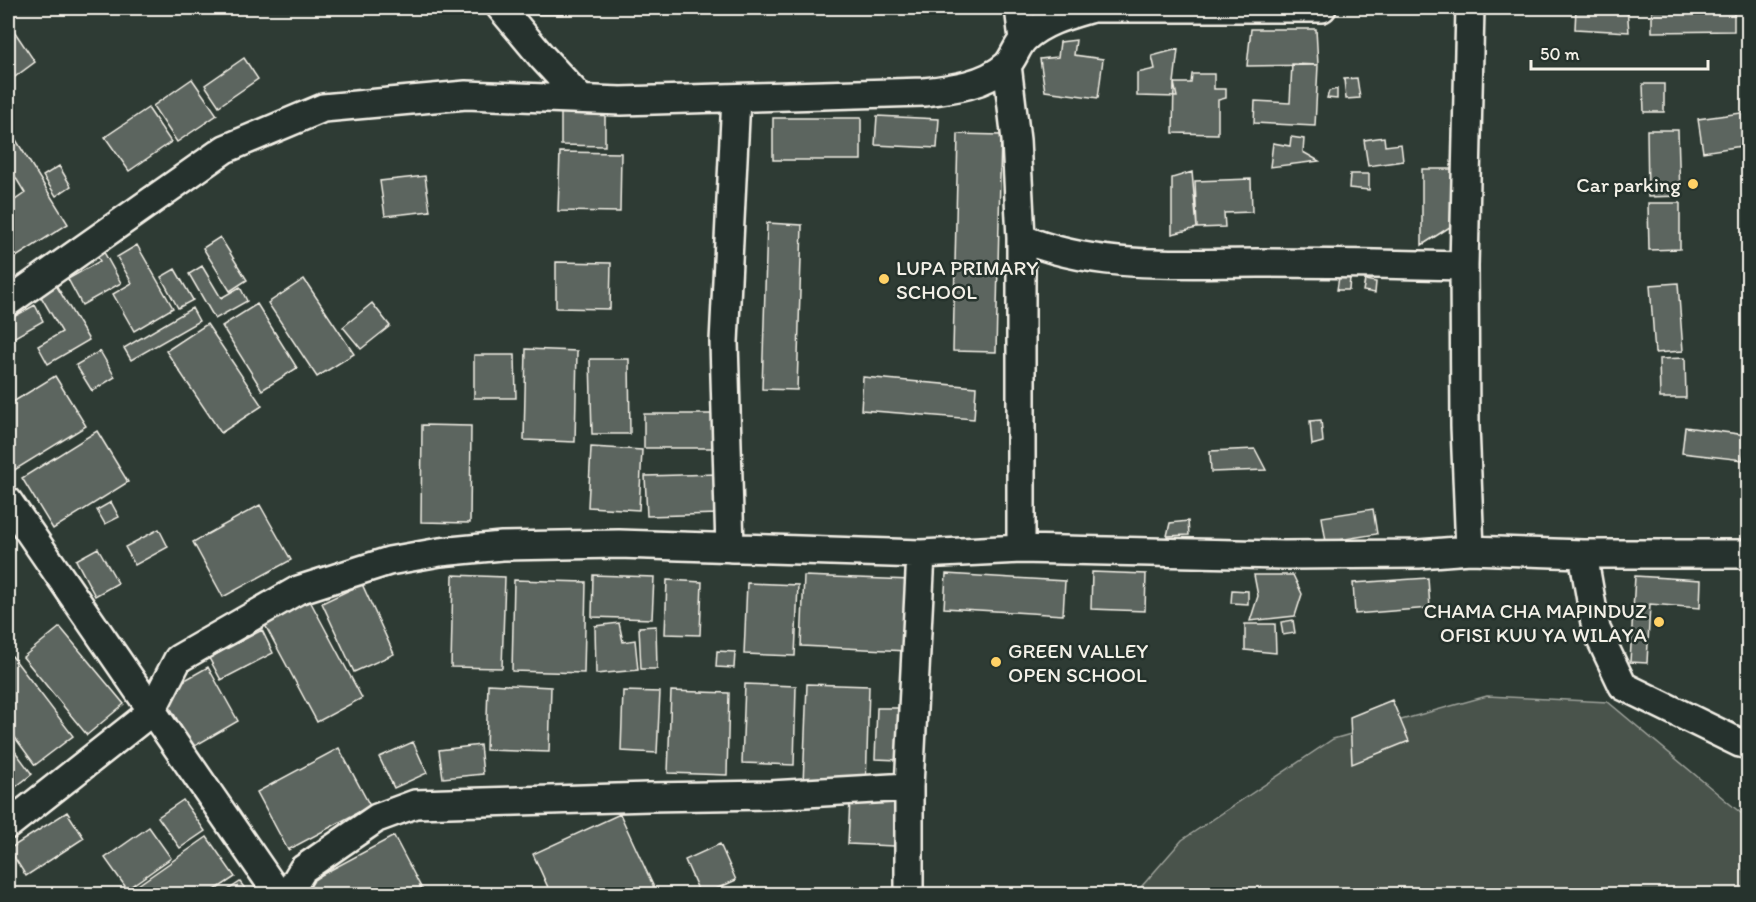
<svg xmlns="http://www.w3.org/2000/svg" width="1756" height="902" font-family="Itim,sans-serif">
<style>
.green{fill:#48524c;stroke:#9ea29a;stroke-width:1.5}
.building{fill:#5c655e;stroke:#f4f1e8;stroke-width:1.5}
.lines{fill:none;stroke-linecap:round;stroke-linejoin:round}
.minor-casing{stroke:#f4f1e8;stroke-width:32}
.minor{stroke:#26332d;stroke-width:27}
.poi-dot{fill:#ffd166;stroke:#26332d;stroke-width:2}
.labels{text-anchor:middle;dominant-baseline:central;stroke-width:5;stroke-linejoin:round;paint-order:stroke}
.poi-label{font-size:21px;fill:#f4f1e8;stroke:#26332d;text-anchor:end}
</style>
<rect width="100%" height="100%" fill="#2e3b34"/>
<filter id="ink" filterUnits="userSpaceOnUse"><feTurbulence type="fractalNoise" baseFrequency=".0167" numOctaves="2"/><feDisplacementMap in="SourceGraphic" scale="12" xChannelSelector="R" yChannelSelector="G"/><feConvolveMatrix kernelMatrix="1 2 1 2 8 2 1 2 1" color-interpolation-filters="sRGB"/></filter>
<g filter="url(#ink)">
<path class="green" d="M 1487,696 L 1608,702 L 1748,819 L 1748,894 L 1135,894 L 1182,840 L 1333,739 Z"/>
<path class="building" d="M 529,8 L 564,8 L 563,14 L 529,14 Z
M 1576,8 L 1627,8 L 1629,32 L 1575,29 Z
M 1652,8 L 1734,8 L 1734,31 L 1652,32 Z
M 8,22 L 35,62 L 8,82 Z
M 1251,29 L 1316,29 L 1318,65 L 1247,66 Z
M 1076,40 L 1074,55 L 1103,59 L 1098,98 L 1045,91 L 1040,59 L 1058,57 L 1060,42 Z
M 1178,49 L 1174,83 L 1177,97 L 1137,96 L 1137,73 L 1155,69 L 1152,56 Z
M 244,58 L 258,79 L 219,106 L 205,85 Z
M 1292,64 L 1318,65 L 1315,126 L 1254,123 L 1255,101 L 1290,103 Z
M 1192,74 L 1214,74 L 1214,89 L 1226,89 L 1226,98 L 1218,100 L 1218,134 L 1173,133 L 1174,83 L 1191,83 Z
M 1357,78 L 1360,98 L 1346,99 L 1344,79 Z
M 192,79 L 217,115 L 177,142 L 153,106 Z
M 1643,84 L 1664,84 L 1664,112 L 1644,112 Z
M 1337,89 L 1337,99 L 1327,98 L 1329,91 Z
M 148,108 L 171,142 L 129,171 L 105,137 Z
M 561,110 L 605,111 L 605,146 L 561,145 Z
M 1748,112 L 1748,145 L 1703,152 L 1698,119 Z
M 877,116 L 939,119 L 937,148 L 875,145 Z
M 773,118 L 861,118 L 861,160 L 773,160 Z
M 8,127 L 68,224 L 13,259 L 8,251 L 8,205 L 25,193 L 8,165 Z
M 1647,130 L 1678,130 L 1680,196 L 1648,197 Z
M 958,134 L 1001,135 L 996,352 L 953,351 Z
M 1291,137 L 1304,139 L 1303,152 L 1319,161 L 1270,167 L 1273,143 L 1290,146 Z
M 1384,137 L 1385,146 L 1401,144 L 1403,161 L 1368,166 L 1364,140 Z
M 560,152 L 621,153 L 620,212 L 558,211 Z
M 59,166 L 71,186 L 56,196 L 43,176 Z
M 1422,169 L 1456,169 L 1456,223 L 1422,245 Z
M 1192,172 L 1197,228 L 1172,234 L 1172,178 Z
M 1350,174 L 1369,174 L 1369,190 L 1349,188 Z
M 425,176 L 430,211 L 385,216 L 380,181 Z
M 1251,179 L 1252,212 L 1224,213 L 1225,227 L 1197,228 L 1195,181 Z
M 1648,203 L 1680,203 L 1680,249 L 1649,250 Z
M 767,223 L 802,225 L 797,390 L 762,389 Z
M 220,237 L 247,280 L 230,291 L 203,248 Z
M 100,245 L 121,283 L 82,305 L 68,279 L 100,261 L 93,249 Z
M 137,245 L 173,308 L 134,331 L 113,294 L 132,283 L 117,257 Z
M 556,262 L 611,263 L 610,309 L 556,308 Z
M 202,266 L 221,298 L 240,287 L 247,301 L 215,319 L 189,274 Z
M 175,269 L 193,300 L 178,308 L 161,277 Z
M 1339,277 L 1350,277 L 1349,290 L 1337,290 Z
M 304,279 L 354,354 L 317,377 L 268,303 Z
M 1365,280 L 1376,282 L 1375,293 L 1363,291 Z
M 1678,283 L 1683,351 L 1655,353 L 1650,285 Z
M 56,285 L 89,340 L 48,364 L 38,346 L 62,332 L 40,295 Z
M 372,303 L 390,326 L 361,349 L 343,327 Z
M 257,304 L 297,368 L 262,390 L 222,326 Z
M 35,305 L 43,321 L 8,341 L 8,320 Z
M 192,308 L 199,321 L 131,360 L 124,348 Z
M 207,324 L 262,406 L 221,433 L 166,351 Z
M 526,349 L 577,351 L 575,442 L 524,440 Z
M 100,351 L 115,377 L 92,391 L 76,365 Z
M 474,355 L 515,355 L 516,398 L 474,398 Z
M 1685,358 L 1686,398 L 1660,398 L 1659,359 Z
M 590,359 L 629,359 L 630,434 L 592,434 Z
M 55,376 L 86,426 L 13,471 L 8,461 L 8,405 Z
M 863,377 L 976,387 L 974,419 L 861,410 Z
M 644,414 L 716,414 L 716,448 L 644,448 Z
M 1321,420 L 1323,442 L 1312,445 L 1310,421 Z
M 422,425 L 471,426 L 470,523 L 421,522 Z
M 1685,427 L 1746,435 L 1743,460 L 1682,453 Z
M 97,431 L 128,482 L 53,529 L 22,478 Z
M 591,447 L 642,450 L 639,510 L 588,507 Z
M 1255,449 L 1266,470 L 1211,472 L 1210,451 Z
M 717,474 L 719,514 L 647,516 L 645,476 Z
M 111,502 L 119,517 L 105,524 L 97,510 Z
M 260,505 L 291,560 L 223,597 L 193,542 Z
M 1373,509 L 1377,534 L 1326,542 L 1322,517 Z
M 1188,521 L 1189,535 L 1167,536 L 1170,523 Z
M 159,529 L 168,547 L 135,565 L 125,547 Z
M 98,548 L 118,583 L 95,596 L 76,560 Z
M 1092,572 L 1146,574 L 1145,611 L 1091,609 Z
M 946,574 L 1065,581 L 1063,615 L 944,608 Z
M 453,575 L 505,577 L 502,668 L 451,667 Z
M 593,575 L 654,577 L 652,619 L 592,617 Z
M 1254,575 L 1293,575 L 1302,594 L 1295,616 L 1250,621 L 1258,596 Z
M 804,576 L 911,580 L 908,651 L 801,646 Z
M 1635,576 L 1701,580 L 1700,608 L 1650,604 L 1647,663 L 1630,662 Z
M 1428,578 L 1430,608 L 1355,614 L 1353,583 Z
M 514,580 L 586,582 L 584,673 L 512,671 Z
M 667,580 L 702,582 L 700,635 L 665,634 Z
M 747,583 L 798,585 L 795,656 L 744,654 Z
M 362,584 L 394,654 L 354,672 L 322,603 Z
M 1232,590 L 1248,591 L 1248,604 L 1231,603 Z
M 309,599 L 362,698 L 317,722 L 264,623 Z
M 1293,620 L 1295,633 L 1283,635 L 1281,622 Z
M 619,623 L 623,642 L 635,640 L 638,670 L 596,674 L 595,626 Z
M 1245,624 L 1275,624 L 1276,653 L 1245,650 Z
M 656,626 L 657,669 L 641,669 L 639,627 Z
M 60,627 L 124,704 L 87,735 L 23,657 Z
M 262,630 L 273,653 L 221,680 L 209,658 Z
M 717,651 L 735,652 L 734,668 L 716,667 Z
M 12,656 L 73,736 L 35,765 L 8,728 L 8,659 Z
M 208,667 L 238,721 L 193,747 L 162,693 Z
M 488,684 L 551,687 L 549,752 L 486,750 Z
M 745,684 L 796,686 L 794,765 L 742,763 Z
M 807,684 L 869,686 L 866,787 L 803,784 Z
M 623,691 L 660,692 L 657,753 L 621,751 Z
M 671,691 L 729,693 L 727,775 L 668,773 Z
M 1392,700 L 1409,741 L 1352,764 L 1350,717 Z
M 877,708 L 900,708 L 899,760 L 875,759 Z
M 8,742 L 32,774 L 8,793 Z
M 413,742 L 427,773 L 394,788 L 379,757 Z
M 480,745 L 483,774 L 443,778 L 439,750 Z
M 339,748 L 370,806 L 288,850 L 257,792 Z
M 850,798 L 896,799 L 894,846 L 848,844 Z
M 183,800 L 205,831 L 180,848 L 158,817 Z
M 67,812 L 84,838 L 26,876 L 9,849 Z
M 620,814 L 657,894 L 551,894 L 533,854 Z
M 149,827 L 171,858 L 127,889 L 105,858 Z
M 394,836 L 424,893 L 314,894 L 308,882 Z
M 207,837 L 235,877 L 209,894 L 129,894 L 128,892 Z
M 720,844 L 736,880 L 705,894 L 700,894 L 685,860 Z
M 240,882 L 249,894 L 222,894 Z"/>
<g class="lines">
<g class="minor-casing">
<path id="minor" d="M 501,8 L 542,57 L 581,99
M 1019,8 L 1023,39
M 1007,65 L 1016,140 L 1021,238 L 1021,549
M 1021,238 C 1096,270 1180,263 1259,263 C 1328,263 1396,264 1464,266
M 8,302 L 225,149 L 323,108 L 466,95 L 621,101 L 924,92 C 952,89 985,85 1007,65 C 1014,58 1017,45 1025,38 C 1044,21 1068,15 1092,8 L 1322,8
M 8,501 L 278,894
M 730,548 L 724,342 L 736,98
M 1470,550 L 1465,426 L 1464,266 L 1470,8
M 1583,554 L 1596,629 L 1623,686 L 1740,743 L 1748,745
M 8,825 L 151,712 L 178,659 L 298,590 L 389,561 L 440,552 L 502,546 L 619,544 L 921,554 L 1021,549 L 1284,555 L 1419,554 L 1470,550 L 1583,554 L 1748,554
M 288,894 L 303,869 L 377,818 L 415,804 L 649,797 L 771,795 L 909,787
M 909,894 L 909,787 L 921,554"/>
</g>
<use href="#minor" class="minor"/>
</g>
</g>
<g class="poi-dot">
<circle cx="1693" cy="184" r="6"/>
<circle cx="884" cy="279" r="6"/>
<circle cx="1659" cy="622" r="6"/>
<circle cx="996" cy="662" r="6"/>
</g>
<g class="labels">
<g class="poi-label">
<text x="1681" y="184">Car parking</text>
<text x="896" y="267" text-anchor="start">LUPA PRIMARY<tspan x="896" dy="24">SCHOOL</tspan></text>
<text x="1647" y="610">CHAMA CHA MAPINDUZ<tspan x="1647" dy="24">OFISI KUU YA WILAYA</tspan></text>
<text x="1008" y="650" text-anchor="start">GREEN VALLEY<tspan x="1008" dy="24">OPEN SCHOOL</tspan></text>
</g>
</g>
<rect width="1756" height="902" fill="none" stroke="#26332d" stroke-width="30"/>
<rect x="15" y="15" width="1726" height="872" fill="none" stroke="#f4f1e8" stroke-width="2" filter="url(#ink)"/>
<path d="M1531 60v9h177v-9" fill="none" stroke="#f4f1e8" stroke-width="3"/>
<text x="1540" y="60" font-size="18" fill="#f4f1e8" stroke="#26332d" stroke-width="4.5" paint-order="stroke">50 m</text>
</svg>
